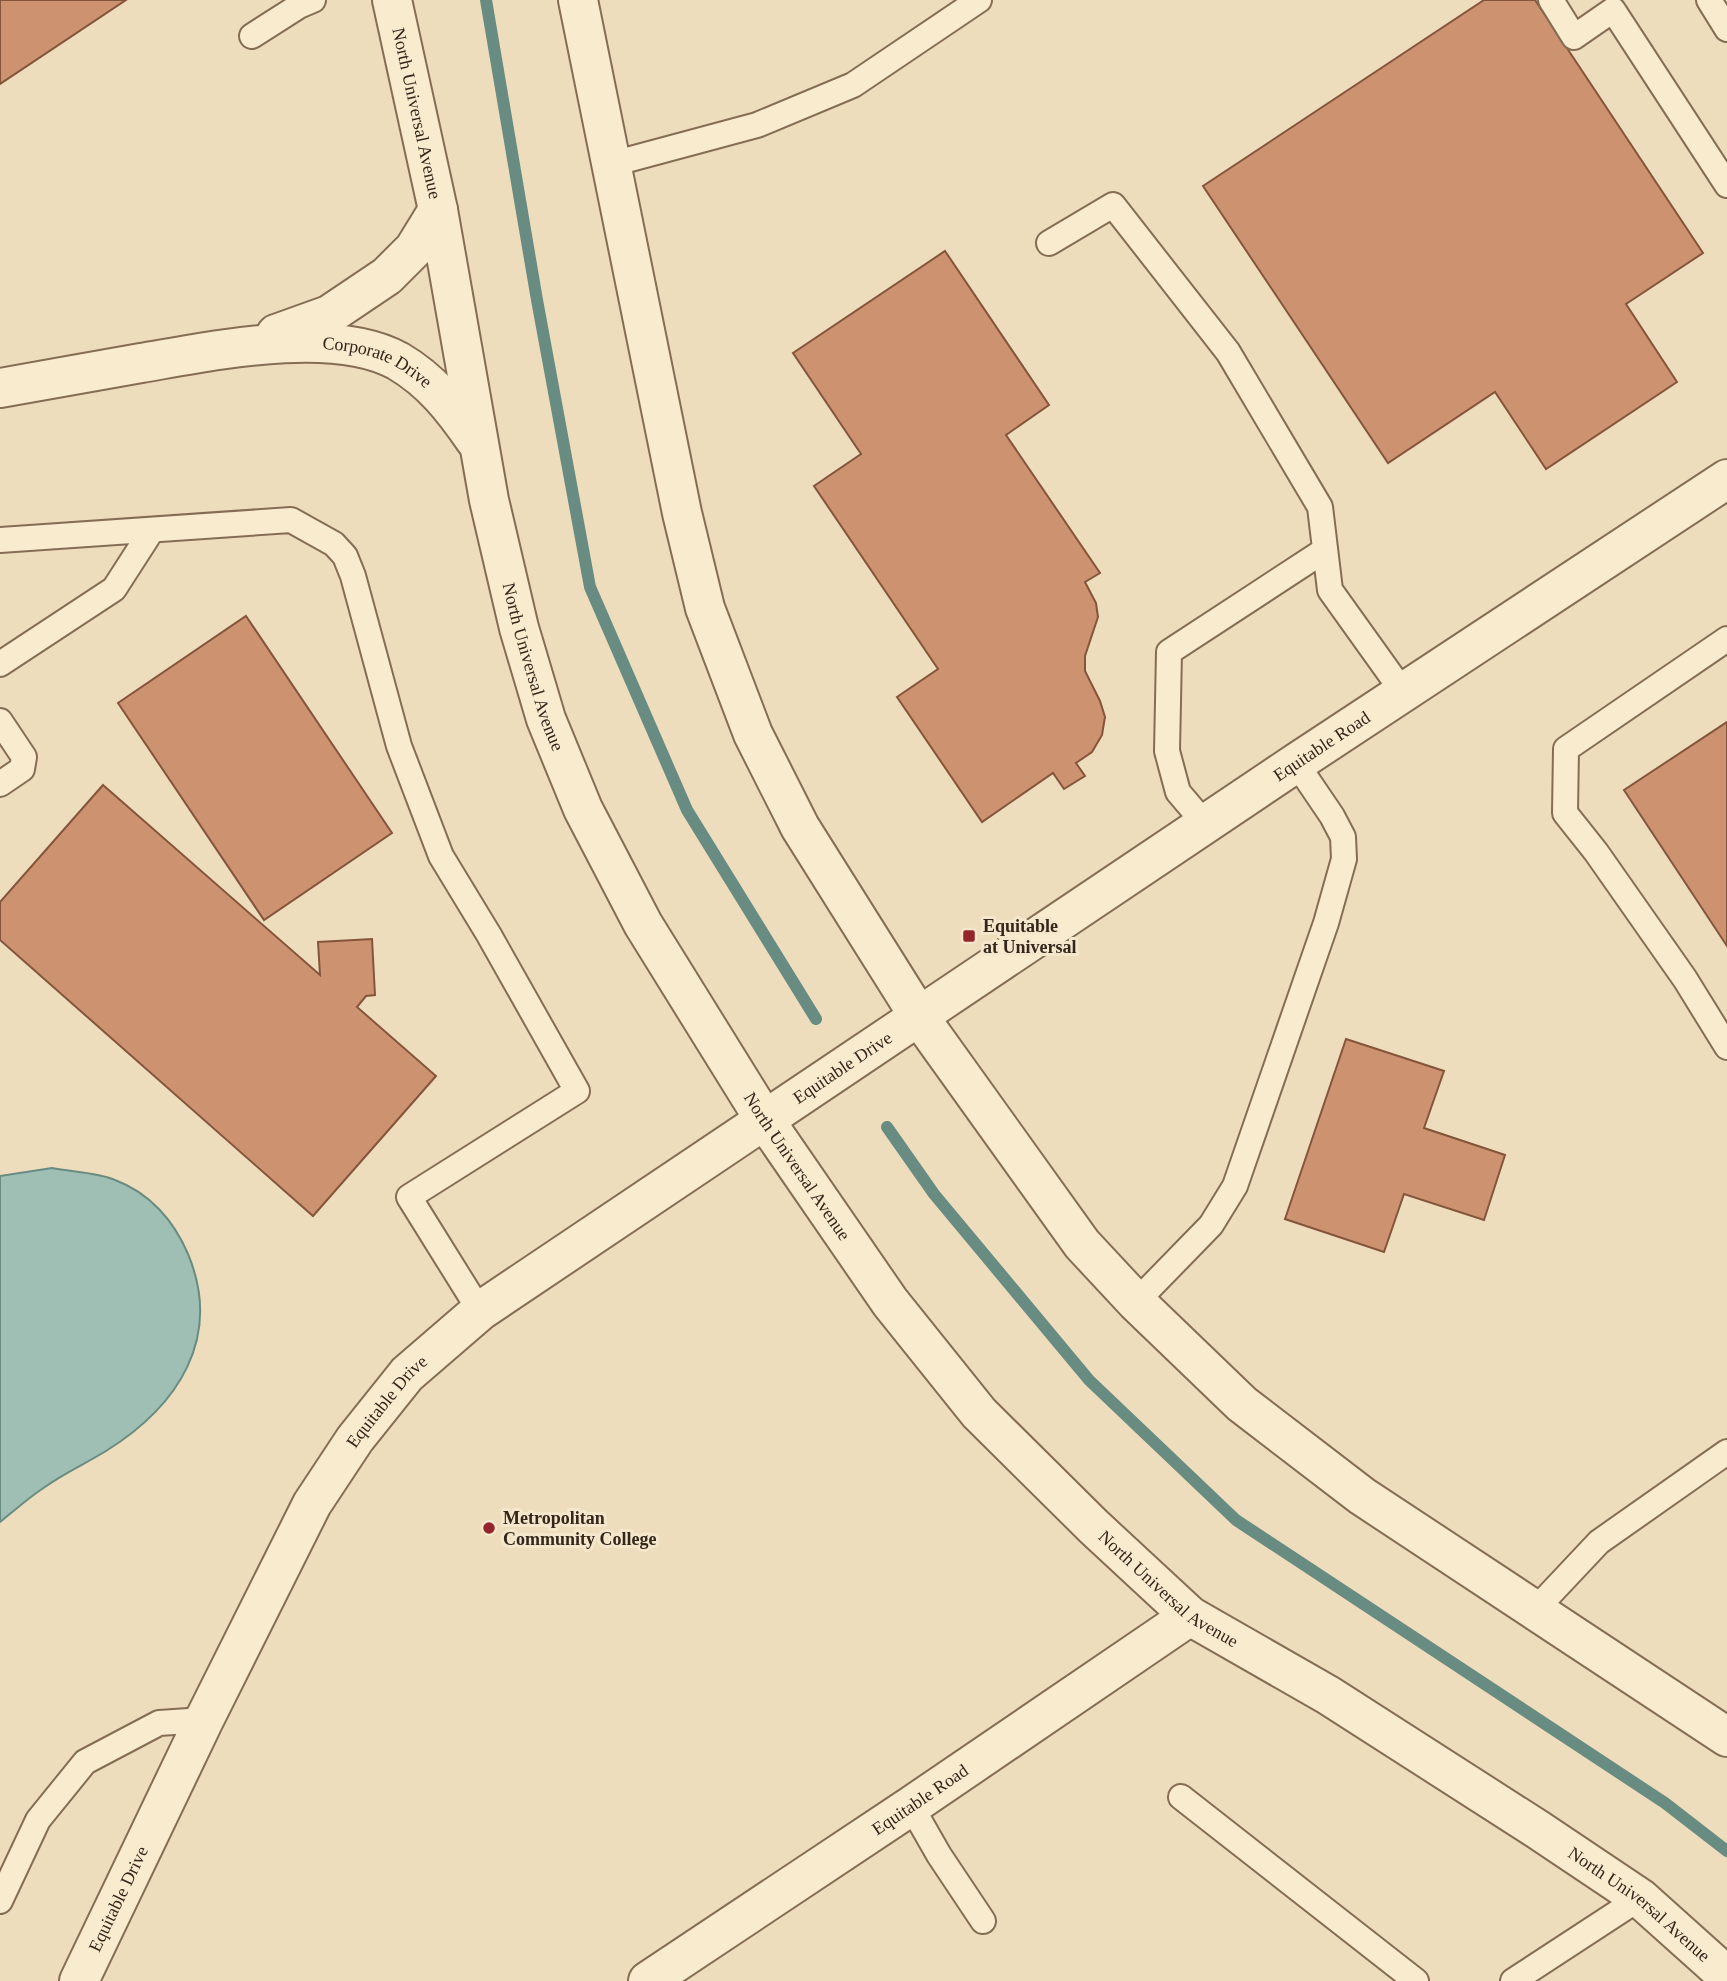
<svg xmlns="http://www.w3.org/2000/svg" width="1727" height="1981" font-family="'Times New Roman',serif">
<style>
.water{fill:#a0bfb4;stroke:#688c81;stroke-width:2}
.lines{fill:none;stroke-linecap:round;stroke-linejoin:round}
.stream{stroke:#688c81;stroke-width:12}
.building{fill:#cd9371;stroke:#85553b;stroke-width:2}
.lane-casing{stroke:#856d55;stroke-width:28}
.street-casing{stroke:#856d55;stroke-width:42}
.lane{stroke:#f9ebce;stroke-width:24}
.street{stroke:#f9ebce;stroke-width:38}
.poi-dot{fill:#95252a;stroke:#f5e7cb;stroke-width:2.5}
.labels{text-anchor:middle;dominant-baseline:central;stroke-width:6;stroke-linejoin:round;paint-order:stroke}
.street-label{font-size:18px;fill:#34261b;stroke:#f5e7cb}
.poi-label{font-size:18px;font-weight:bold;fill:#34261b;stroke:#f5e7cb;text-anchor:start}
</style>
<rect width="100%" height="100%" fill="#eeddbc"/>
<path class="water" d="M 52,1168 C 72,1172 97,1172 115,1180 C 150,1193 174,1221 188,1254 C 223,1338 178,1406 106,1451 C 85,1464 62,1474 42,1489 C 27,1499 14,1511 0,1522 L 0,1176 Z"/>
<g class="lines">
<path class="stream" d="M 486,0 L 537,300 L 590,587 L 687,810 L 816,1019
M 887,1127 L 934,1194 L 1089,1380 L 1236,1520 L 1665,1803 L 1727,1851"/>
</g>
<path class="building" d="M 0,0 L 126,0 L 0,84 Z
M 1484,0 L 1535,0 L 1703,253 L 1626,304 L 1677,382 L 1546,469 L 1495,392 L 1388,463 L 1203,186 Z
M 945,251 L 1049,405 L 1006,435 L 1100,573 L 1085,582 L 1096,603 L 1098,617 L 1085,656 L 1085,671 L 1100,701 L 1105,717 L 1102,735 L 1092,752 L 1076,763 L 1085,776 L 1064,789 L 1053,773 L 982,822 L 897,697 L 938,669 L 814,486 L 861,454 L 793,353 Z
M 246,616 L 392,833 L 264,920 L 118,703 Z
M 1727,722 L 1727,946 L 1624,790 Z
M 103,785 L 320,975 L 318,942 L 372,939 L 375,995 L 366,996 L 357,1007 L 436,1076 L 313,1216 L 0,940 L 0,902 Z
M 1346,1039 L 1444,1071 L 1424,1128 L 1505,1155 L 1484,1220 L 1404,1194 L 1384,1252 L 1285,1219 Z"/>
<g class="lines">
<g class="lane-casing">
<path id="lane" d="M 1551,0 L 1574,37 L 1613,10 L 1727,185
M 1709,0 L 1727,29
M 252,36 L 299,6 L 313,0
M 612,164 L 757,125 L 853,85 L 979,0
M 1049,243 L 1113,205 L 1228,352 L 1320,507 L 1330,590 L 1403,692
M 0,540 L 291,520 L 334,544 L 345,556 L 353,576 L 399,746 L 441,856 L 489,935 L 577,1091 L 409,1197 L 480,1311
M 1727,639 L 1566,749 L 1565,813 L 1596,852 L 1685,979 L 1727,1047
M 0,664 L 114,589 L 152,530
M 0,721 L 24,757 L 22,769 L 0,784
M 1206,825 L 1178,792 L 1167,751 L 1169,652 L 1325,550
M 1136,1302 L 1211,1225 L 1235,1186 L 1326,923 L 1344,859 L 1343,837 L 1332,816 L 1296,763
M 1535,1610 L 1599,1542 L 1727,1452
M 1181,1797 L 1416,1981
M 911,1806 L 939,1855 L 983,1921
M 0,1901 L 38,1820 L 85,1762 L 159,1723 L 204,1720
M 1513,1981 L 1640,1898"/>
</g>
<g class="street-casing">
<g id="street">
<path id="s1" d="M 392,0 L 438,210 L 489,500 L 519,628 L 546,719 L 583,809 L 643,924 L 764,1119 L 890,1302 L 979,1413 L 1093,1526 L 1190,1616 L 1328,1695 L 1537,1829 L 1640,1898 L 1727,1976"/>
<path d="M 578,0 L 682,513 L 705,608 L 753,734 L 800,827 L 920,1018 L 1082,1244 L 1136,1302 L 1242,1404 L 1362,1496 L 1727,1737"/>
<path d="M 276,334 L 329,315 L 387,276 L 414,249 L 438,210"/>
<path id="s2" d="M 0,388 C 47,380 94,371 141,363 C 212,351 333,325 398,361 C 432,381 453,408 475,440"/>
<path id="s3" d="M 79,1981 L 204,1720 L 312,1504 L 355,1439 L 407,1374 L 480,1311 L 1296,763 L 1727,479"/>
<path id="s4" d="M 648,1981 L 911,1806 L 1190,1616"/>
</g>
</g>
<use href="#lane" class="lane"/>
<use href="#street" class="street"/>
</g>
<g class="poi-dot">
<rect x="962" y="929" width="14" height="14" rx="3.5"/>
<circle cx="489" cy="1528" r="7"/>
</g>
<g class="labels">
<g class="street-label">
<text stroke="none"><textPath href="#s1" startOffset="116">North Universal Avenue</textPath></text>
<text stroke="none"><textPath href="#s2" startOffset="385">Corporate Drive</textPath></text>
<text stroke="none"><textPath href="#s1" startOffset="682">North Universal Avenue</textPath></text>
<text stroke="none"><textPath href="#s3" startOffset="1802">Equitable Road</textPath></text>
<text stroke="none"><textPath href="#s3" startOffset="1225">Equitable Drive</textPath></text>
<text stroke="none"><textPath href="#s1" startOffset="1250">North Universal Avenue</textPath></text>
<text stroke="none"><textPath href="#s3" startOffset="658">Equitable Drive</textPath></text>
<text stroke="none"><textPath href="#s1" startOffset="1816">North Universal Avenue</textPath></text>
<text stroke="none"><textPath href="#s4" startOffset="327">Equitable Road</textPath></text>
<text stroke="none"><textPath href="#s3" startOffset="91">Equitable Drive</textPath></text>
<text stroke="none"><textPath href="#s1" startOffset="2384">North Universal Avenue</textPath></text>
</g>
<g class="poi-label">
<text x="983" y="926">Equitable<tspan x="983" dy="21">at Universal</tspan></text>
<text x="503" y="1518">Metropolitan<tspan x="503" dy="21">Community College</tspan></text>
</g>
</g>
</svg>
